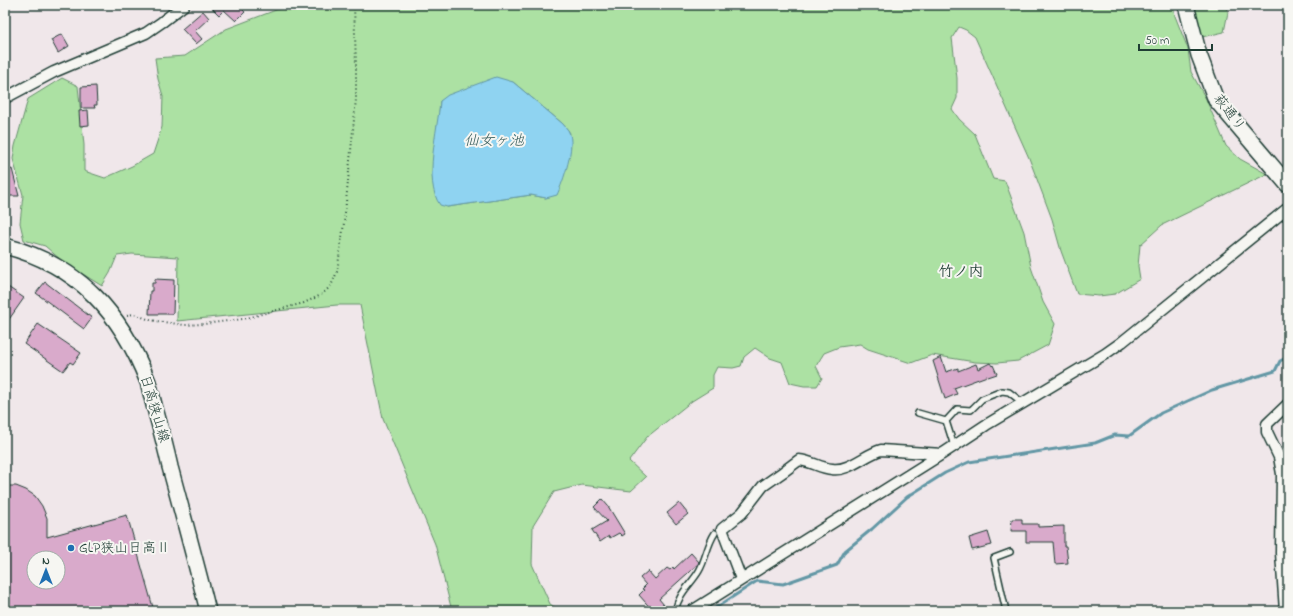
<svg xmlns="http://www.w3.org/2000/svg" width="1293" height="616" font-family="'Indie Flower','Klee One',sans-serif">
<style>
.green{fill:#ace1a3;stroke:#668f6c;fill-rule:evenodd}
.water{fill:#8fd3f1;stroke:#6297a5}
.lines{fill:none;stroke-linecap:round;stroke-linejoin:round}
.stream{stroke:#6297a5;stroke-width:3}
.building{fill:#d9aacb;stroke:#1f3d34;fill-rule:evenodd}
.lane-casing{stroke:#1f3d34;stroke-width:8}
.street-casing{stroke:#1f3d34;stroke-width:13}
.secondary-casing{stroke:#1f3d34;stroke-width:18}
.path{stroke:#1f3d34;stroke-width:2;stroke-dasharray:1 3;stroke-linecap:butt}
.lane{stroke:#f6f6f2;stroke-width:5}
.street{stroke:#f6f6f2;stroke-width:10}
.secondary{stroke:#f6f6f2;stroke-width:15}
.poi-dot{fill:#1f6fb2;stroke:#f6f6f2;stroke-width:1.5}
.labels{text-anchor:middle;dominant-baseline:central;stroke-width:4;stroke-linejoin:round;paint-order:stroke}
.street-label{font-size:14px;fill:#1f3d34;stroke:#f6f6f2}
.poi-label{font-size:14px;fill:#1f3d34;stroke:#f6f6f2;text-anchor:start}
.water-label{font-size:15px;font-style:italic;fill:#355b5a;stroke:#f6f6f2}
.neighbourhood-label{font-size:15px;font-weight:bold;fill:#1f3d34;stroke:#f6f6f2}
</style>
<rect width="100%" height="100%" fill="#f0e7ea"/>
<filter id="ink" filterUnits="userSpaceOnUse"><feTurbulence type="fractalNoise" baseFrequency=".025" numOctaves="2"/><feDisplacementMap in="SourceGraphic" scale="8" xChannelSelector="R" yChannelSelector="G"/><feConvolveMatrix kernelMatrix="1 2 1 2 8 2 1 2 1" color-interpolation-filters="sRGB"/></filter>
<g filter="url(#ink)">
<path class="green" d="M 289,5 L 1173,5 L 1175,16 L 1188,49 L 1191,72 L 1206,99 L 1226,146 L 1240,159 L 1267,174 L 1162,225 L 1140,245 L 1138,266 L 1140,279 L 1115,294 L 1099,296 L 1077,294 L 1061,251 L 1052,219 L 1029,158 L 975,37 L 966,30 L 959,27 L 952,38 L 957,78 L 957,98 L 952,109 L 959,119 L 975,134 L 993,179 L 1005,181 L 1024,232 L 1031,267 L 1043,302 L 1055,324 L 1048,345 L 1018,361 L 997,363 L 975,362 L 932,355 L 911,363 L 868,349 L 860,344 L 839,347 L 824,353 L 816,366 L 822,378 L 817,386 L 804,386 L 790,383 L 782,362 L 770,358 L 755,348 L 744,357 L 741,366 L 733,368 L 717,367 L 713,375 L 713,388 L 692,401 L 647,437 L 629,461 L 646,477 L 631,491 L 582,485 L 554,492 L 533,526 L 532,564 L 550,604 L 560,611 L 452,611 L 435,544 L 383,419 L 360,305 L 337,305 L 177,321 L 178,257 L 132,254 L 117,256 L 110,273 L 102,286 L 62,261 L 45,246 L 24,240 L 20,223 L 23,195 L 13,159 L 15,146 L 28,99 L 62,78 L 78,86 L 84,145 L 84,171 L 105,178 L 132,166 L 153,154 L 162,127 L 163,96 L 158,79 L 155,58 L 185,56 L 226,29 ZM 513,82 L 563,124 L 570,133 L 546,198 L 531,195 L 447,207 L 439,114 L 440,101 Z
M 1191,5 L 1227,5 L 1228,12 L 1224,32 L 1202,37 L 1193,16 Z"/>
<path class="water" d="M 496,77 L 513,82 L 563,124 C 565,127 568,129 569,132 C 576,145 563,182 557,195 L 546,198 L 531,195 L 447,207 L 440,205 C 423,181 438,129 440,101 L 448,95 Z"/>
<g class="lines">
<path class="stream" d="M 711,611 L 757,581 L 783,584 L 837,565 L 845,551 L 872,529 L 907,497 L 945,473 L 969,462 L 1095,443 L 1115,435 L 1129,436 L 1161,413 L 1212,390 L 1275,371 L 1280,361 L 1288,357"/>
</g>
<path class="building" d="M 209,5 L 238,5 L 245,12 L 236,21 L 224,10 L 219,15 Z
M 203,11 L 209,18 L 195,31 L 202,39 L 196,44 L 182,29 Z
M 62,34 L 69,46 L 58,53 L 51,40 Z
M 96,86 L 97,105 L 94,105 L 95,108 L 81,108 L 81,87 Z
M 88,110 L 89,125 L 80,126 L 79,111 Z
M 12,169 L 19,196 L 5,196 L 5,171 Z
M 155,279 L 174,280 L 173,314 L 149,314 L 150,291 L 152,291 L 152,283 L 155,283 Z
M 45,282 L 92,318 L 84,329 L 36,293 Z
M 5,285 L 24,298 L 5,325 Z
M 38,324 L 81,353 L 73,364 L 70,362 L 63,371 L 24,344 Z
M 941,357 L 946,372 L 958,368 L 958,371 L 976,364 L 978,369 L 990,363 L 992,366 L 993,365 L 997,374 L 988,377 L 987,376 L 954,388 L 957,394 L 945,399 L 933,361 Z
M 5,486 L 16,486 L 26,490 L 35,496 L 42,506 L 47,518 L 47,537 L 127,515 L 154,611 L 5,611 ZM 34,558 L 58,558 L 58,582 L 34,582 Z
M 602,499 L 608,506 L 625,534 L 622,536 L 619,533 L 610,538 L 609,536 L 600,542 L 592,530 L 607,521 L 594,507 Z
M 679,503 L 688,514 L 676,524 L 667,513 Z
M 1012,519 L 1022,519 L 1022,524 L 1038,524 L 1038,527 L 1064,526 L 1064,546 L 1066,546 L 1068,563 L 1055,564 L 1053,542 L 1026,542 L 1026,531 L 1011,531 Z
M 988,532 L 992,545 L 972,550 L 969,538 Z
M 691,553 L 699,562 L 698,564 L 659,599 L 669,611 L 653,611 L 639,595 L 644,590 L 642,589 L 646,585 L 640,578 L 648,571 L 655,579 L 667,568 L 670,570 L 673,567 L 674,569 Z"/>
<g class="lines">
<g class="lane-casing">
<path id="lane" d="M 918,413 L 946,421
M 954,446 L 946,421 L 957,409 L 971,410 L 982,399 L 1002,391 L 1009,392 L 1023,403
M 675,611 C 680,591 690,586 699,571 C 706,559 707,545 715,533
M 1006,611 L 994,558 L 1010,552"/>
</g>
<g class="street-casing">
<path id="street" d="M 5,98 L 54,72 L 146,33 L 162,22 L 184,5
M 741,579 L 722,529 L 742,513 L 763,486 L 783,472 L 799,460 C 811,461 820,468 832,469 C 848,472 866,454 881,450 L 942,454
M 692,611 L 942,454 L 986,425 L 1105,354 L 1122,342 L 1288,208
M 1285,611 L 1281,553 L 1282,474 L 1279,457 L 1267,432 L 1267,424 L 1288,404"/>
</g>
<g class="secondary-casing">
<path id="secondary" d="M 1186,5 L 1199,55 L 1216,100 L 1288,185
M 5,246 C 79,265 121,313 148,382 C 151,392 153,402 156,412 C 161,430 166,449 170,467 C 183,515 196,563 208,611"/>
</g>
<path class="path" d="M 127,315 L 134,314 L 150,320 L 184,325 L 204,324 L 243,319 L 304,303 L 321,295 L 331,286 L 337,272 L 344,223 L 356,99 L 356,64 L 354,5"/>
<use href="#lane" class="lane"/>
<use href="#street" class="street"/>
<use href="#secondary" class="secondary"/>
</g>
</g>
<circle class="poi-dot" cx="71" cy="548" r="4"/>
<g class="labels">
<g class="street-label">
<text transform="translate(1229 113) rotate(53)">萩通り</text>
<text transform="translate(154 409) rotate(73)">日高狭山線</text>
</g>
<g class="poi-label">
<text x="79" y="548">GLP狭山日高Ⅱ</text>
</g>
<g class="water-label">
<text x="494" y="141">仙女ヶ池</text>
</g>
<g class="neighbourhood-label">
<text x="961" y="272">竹ノ内</text>
</g>
</g>
<rect width="1293" height="616" fill="none" stroke="#f6f6f2" stroke-width="20"/>
<rect x="10" y="10" width="1273" height="596" fill="none" stroke="#1f3d34" stroke-width="1.5" filter="url(#ink)"/>
<g transform="translate(46 570)"><circle r="19" fill="#f6f6f2" stroke="#a0aca6"/>
<path d="M0-3L7 15L0 10L-7 15Z" fill="#1f6fb2"/>
<text y="-6" font-size="11" font-weight="bold" text-anchor="middle" fill="#1f3d34">N</text>
</g>
<path d="M1139 44v6h73v-6" fill="none" stroke="#1f3d34" stroke-width="2"/>
<text x="1145" y="44" font-size="12" fill="#1f3d34" stroke="#f6f6f2" stroke-width="3" paint-order="stroke">50 m</text>
</svg>
